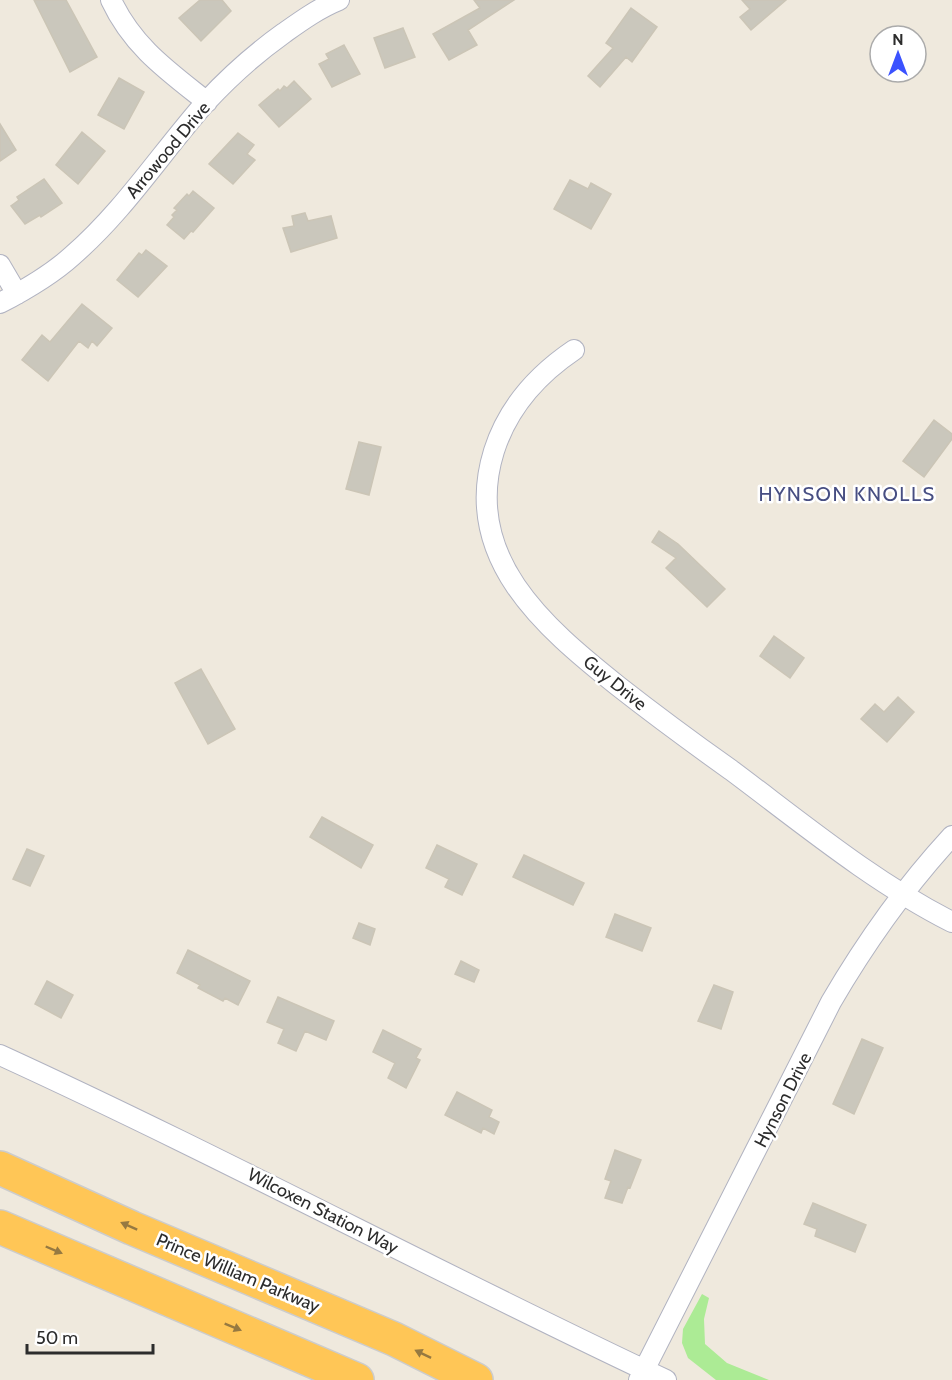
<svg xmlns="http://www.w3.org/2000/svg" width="952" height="1380" font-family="Cabin,sans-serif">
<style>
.green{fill:#aceb95}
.building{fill:#cac7bc;stroke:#cbc5b6;stroke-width:1.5}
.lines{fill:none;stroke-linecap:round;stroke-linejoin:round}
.minor-casing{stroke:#b1b3c1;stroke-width:22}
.trunk-casing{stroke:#ccc;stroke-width:36}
.minor{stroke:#fff;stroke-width:20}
.trunk{stroke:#ffc656;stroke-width:33}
.oneway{fill:#967941}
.labels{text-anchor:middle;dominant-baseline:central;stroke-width:5;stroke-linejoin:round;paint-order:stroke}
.street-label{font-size:18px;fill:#2c2c2c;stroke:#fff}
.neighbourhood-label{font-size:20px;letter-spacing:1.5px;fill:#474e82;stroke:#fff}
</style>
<rect width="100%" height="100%" fill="#efe9dd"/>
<path class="green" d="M 702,1294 L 709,1298 L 704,1319 L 705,1344 L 727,1363 L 769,1380 L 716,1380 L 688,1358 L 682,1343 L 683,1329 Z"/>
<path class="building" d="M 34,0 L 66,0 L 97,57 L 70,72 Z
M 200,0 L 222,0 L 231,11 L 201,41 L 179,18 Z
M 474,0 L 514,0 L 468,30 L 477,45 L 449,60 L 433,34 L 480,8 Z
M 742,0 L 786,0 L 751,30 L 740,17 L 750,9 Z
M 631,8 L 657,27 L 632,62 L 626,57 L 600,87 L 588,76 L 613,48 L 606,43 Z
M 403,28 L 415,57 L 385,68 L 374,38 Z
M 344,45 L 360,74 L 332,87 L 319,64 L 329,59 L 326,54 Z
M 119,78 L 144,92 L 124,129 L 98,115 Z
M 294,81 L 311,99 L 279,127 L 259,105 L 278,89 L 280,91 L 284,86 L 287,88 Z
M 0,124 L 16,150 L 0,161 Z
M 82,132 L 105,151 L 78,184 L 56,165 Z
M 238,133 L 254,145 L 247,154 L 255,160 L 233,184 L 209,164 Z
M 44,179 L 62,203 L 41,217 L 40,215 L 25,224 L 11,206 L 19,200 L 17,197 Z
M 570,180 L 588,189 L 591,183 L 611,194 L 591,229 L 554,209 Z
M 193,191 L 214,208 L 193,232 L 191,231 L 184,239 L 167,225 L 174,217 L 172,215 L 177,210 L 174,208 L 187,194 L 189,196 Z
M 305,213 L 308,221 L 331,216 L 337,238 L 291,252 L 283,228 L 294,226 L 292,216 Z
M 146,250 L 167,266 L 138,297 L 117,280 L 139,253 L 142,255 Z
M 82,304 L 112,328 L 97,346 L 92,341 L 88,348 L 79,341 L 48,381 L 22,360 L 42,335 L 50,342 Z
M 934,420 L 952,434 L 952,439 L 924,477 L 903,461 Z
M 359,442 L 381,447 L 369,495 L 346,489 Z
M 659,531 L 678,544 L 725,589 L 707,607 L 666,568 L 676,558 L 652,542 Z
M 774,636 L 804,658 L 790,678 L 760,656 Z
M 201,669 L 235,729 L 208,744 L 175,683 Z
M 898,697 L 914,712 L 887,742 L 861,719 L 875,704 L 884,712 Z
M 322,817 L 373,845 L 361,868 L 310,837 Z
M 437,845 L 477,864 L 462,895 L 445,887 L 449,879 L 426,868 Z
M 27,849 L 44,856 L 30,886 L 13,879 Z
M 524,855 L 584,883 L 573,905 L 513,877 Z
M 615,914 L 651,928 L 642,951 L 606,937 Z
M 359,923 L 375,929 L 370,945 L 353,938 Z
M 188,950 L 250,981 L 238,1005 L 225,998 L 223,1001 L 198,988 L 200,985 L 177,973 Z
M 461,961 L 479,970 L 474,982 L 455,974 Z
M 47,981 L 73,995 L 61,1018 L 35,1004 Z
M 714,985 L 733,992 L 721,1029 L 698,1021 Z
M 278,997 L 334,1021 L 326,1040 L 305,1031 L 296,1051 L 278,1043 L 284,1029 L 267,1022 Z
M 383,1030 L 421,1049 L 416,1058 L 420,1060 L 406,1088 L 388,1078 L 395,1063 L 373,1052 Z
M 862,1039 L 883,1048 L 854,1114 L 833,1104 Z
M 457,1092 L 492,1110 L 489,1117 L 499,1122 L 494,1134 L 483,1128 L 481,1133 L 445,1115 Z
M 615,1150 L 641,1160 L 630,1188 L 628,1187 L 622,1203 L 605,1198 L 611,1181 L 605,1179 Z
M 813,1203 L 866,1225 L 855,1252 L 815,1236 L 817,1229 L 804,1224 Z"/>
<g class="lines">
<g class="minor-casing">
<path id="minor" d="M 111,0 C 133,47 168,71 207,102
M 0,265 L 17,294
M 0,303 C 25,290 51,275 72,256 C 124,211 161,153 206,102 C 230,76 256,53 284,33 C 301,21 319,8 339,0
M 574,350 C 537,375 508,407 494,451 C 461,557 544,627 618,686 C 655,715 693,743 731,770 C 802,823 873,882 952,922
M 0,1055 C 225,1158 442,1275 666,1380
M 639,1380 L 831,1002 C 866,942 905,887 952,836"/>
</g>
<g class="trunk-casing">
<path id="trunk" d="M 0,1168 L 132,1228 L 394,1339 L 476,1380
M 0,1227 L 357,1380"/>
</g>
<use href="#minor" class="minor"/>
<use href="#trunk" class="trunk"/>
</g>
<defs><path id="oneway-solid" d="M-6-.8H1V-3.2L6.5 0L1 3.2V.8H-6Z" transform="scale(1.5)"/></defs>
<g class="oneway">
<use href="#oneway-solid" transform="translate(129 1226) rotate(-156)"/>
<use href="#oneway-solid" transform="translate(54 1250) rotate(23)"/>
<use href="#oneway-solid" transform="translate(233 1327) rotate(22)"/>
<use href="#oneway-solid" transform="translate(423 1354) rotate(-154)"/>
</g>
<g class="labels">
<g class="street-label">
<text transform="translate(168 150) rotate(-50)">Arrowood Drive</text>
<text transform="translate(615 683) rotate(39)">Guy Drive</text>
<text transform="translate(783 1100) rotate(-63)">Hynson Drive</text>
<text transform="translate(323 1211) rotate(27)">Wilcoxen Station Way</text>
<text transform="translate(238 1273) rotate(23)">Prince William Parkway</text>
</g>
<g class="neighbourhood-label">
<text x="847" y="494">HYNSON KNOLLS</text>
</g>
</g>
<g transform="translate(898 54)"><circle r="28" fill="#ffffff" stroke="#ababab" stroke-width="1.5"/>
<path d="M0-4.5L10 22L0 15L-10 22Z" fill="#3b52ff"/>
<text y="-9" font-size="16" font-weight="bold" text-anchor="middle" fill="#2c2c2c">N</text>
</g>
<path d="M27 1344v9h126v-9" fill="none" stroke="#2c2c2c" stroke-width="3"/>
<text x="36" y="1344" font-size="18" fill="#2c2c2c" stroke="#ffffff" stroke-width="4.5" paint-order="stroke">50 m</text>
</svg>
